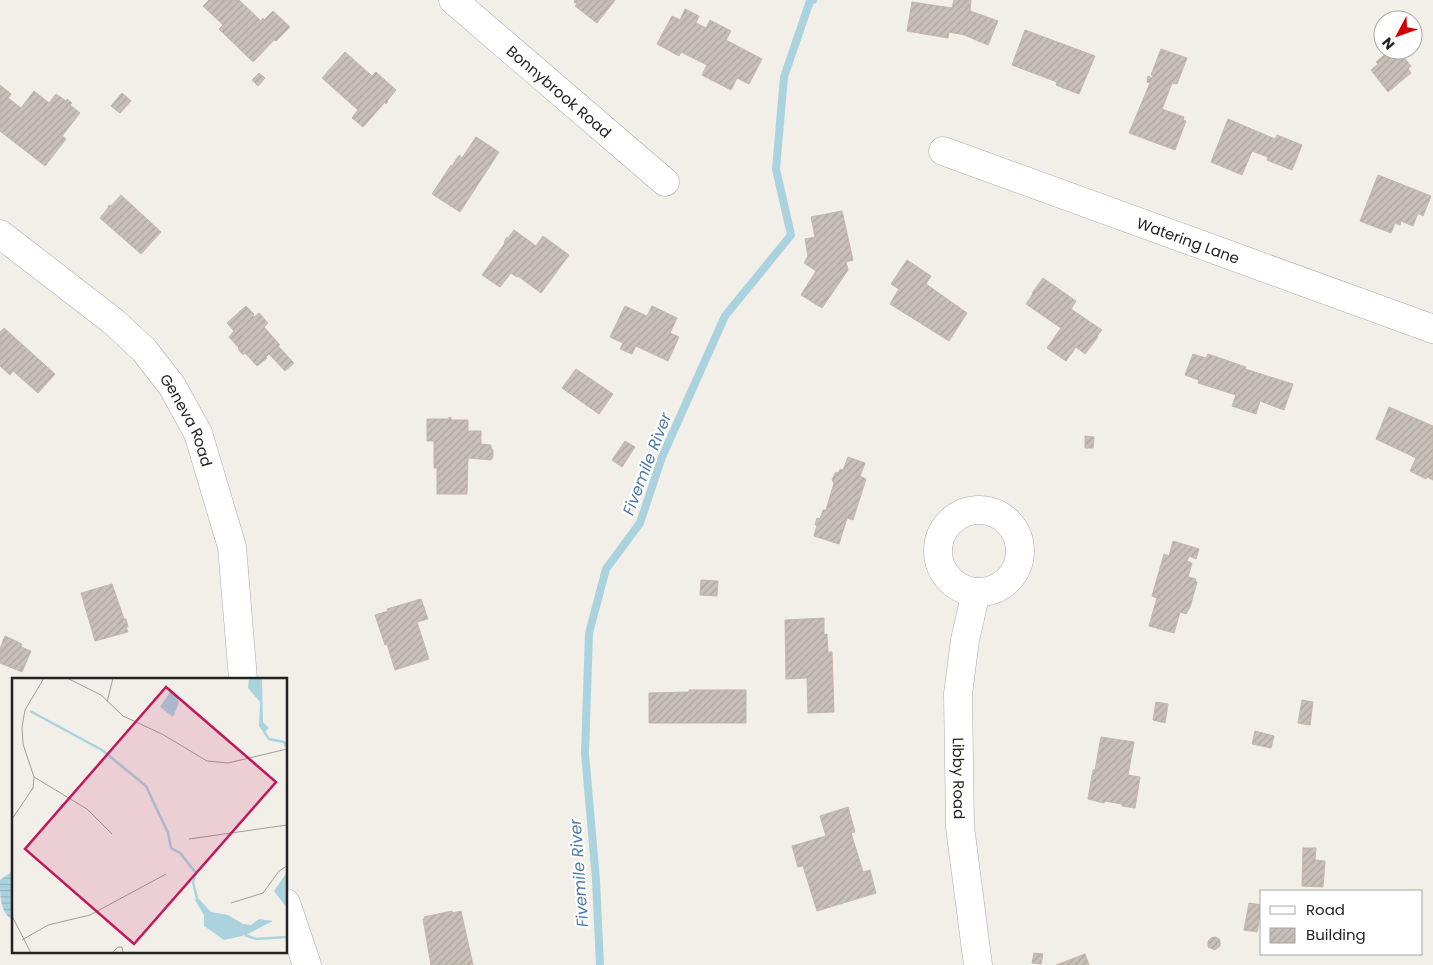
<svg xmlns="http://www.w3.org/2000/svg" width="1433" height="965" font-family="Poppins,sans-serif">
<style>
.water{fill:url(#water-rules)}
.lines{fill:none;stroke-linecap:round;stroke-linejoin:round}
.stream{stroke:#aad3df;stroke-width:8}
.building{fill:url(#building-hatch);stroke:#c4b6ab}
.minor-casing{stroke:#a9a9a9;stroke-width:29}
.minor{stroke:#fff;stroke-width:28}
.labels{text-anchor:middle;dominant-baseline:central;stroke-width:4.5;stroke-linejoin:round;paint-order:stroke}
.street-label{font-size:15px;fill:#222;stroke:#fff}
.water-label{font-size:16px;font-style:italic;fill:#4a7aab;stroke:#fff}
.inset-river{fill:none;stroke:#aad3df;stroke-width:2.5}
.inset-road{fill:none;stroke:#9f9d99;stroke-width:1}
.view{fill:#c2185b;fill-opacity:0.15;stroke:#c2185b;stroke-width:2.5}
.inset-edge{fill:none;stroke:#222;stroke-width:2.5}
</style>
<defs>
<pattern id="water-rules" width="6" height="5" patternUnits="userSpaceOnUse" patternTransform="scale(1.25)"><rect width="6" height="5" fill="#aad3df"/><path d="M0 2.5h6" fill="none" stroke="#92b5bf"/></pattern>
<pattern id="building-hatch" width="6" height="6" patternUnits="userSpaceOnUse" patternTransform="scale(1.25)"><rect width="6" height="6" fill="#c7bfb8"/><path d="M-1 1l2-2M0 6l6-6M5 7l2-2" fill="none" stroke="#aba49e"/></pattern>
</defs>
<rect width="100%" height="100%" fill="#f2efe9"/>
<path class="water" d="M 14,867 L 14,920 C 0,915 0,895 0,880 L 10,873 Z"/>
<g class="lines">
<path class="stream" d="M 600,965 L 596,880 L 585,753 L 589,633 L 606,569 L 640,523 L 662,457 L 725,316 L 791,235 L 776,169 L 784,77 L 810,1 L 813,0"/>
</g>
<path class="building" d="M 209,0 L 239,0 L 261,21 L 263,18 L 264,20 L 273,11 L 290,27 L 276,41 L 274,40 L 253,62 L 219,29 L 223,25 L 203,6 Z
M 575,0 L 615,0 L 597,23 L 575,6 L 577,4 L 574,2 Z
M 954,0 L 971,0 L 970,11 L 998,21 L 988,45 L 964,35 L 949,32 L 948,38 L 907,31 L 912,2 L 952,8 Z
M 685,9 L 699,16 L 696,23 L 706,28 L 710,20 L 731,31 L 726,40 L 762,59 L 749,84 L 737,78 L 731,90 L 702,75 L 707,65 L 681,52 L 679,56 L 657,44 L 672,16 L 680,20 Z
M 1025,30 L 1095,56 L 1079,94 L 1056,85 L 1057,82 L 1012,65 Z
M 1161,49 L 1187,58 L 1177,84 L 1172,83 L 1162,109 L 1184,117 L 1183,120 L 1186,121 L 1175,150 L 1129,133 L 1150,83 L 1147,82 L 1148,76 L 1152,78 L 1153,76 L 1151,75 Z
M 1389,51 L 1394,57 L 1401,54 L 1411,66 L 1408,69 L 1411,73 L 1388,92 L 1371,70 L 1378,64 L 1376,62 Z
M 345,52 L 372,76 L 376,72 L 396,90 L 387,101 L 388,101 L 386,104 L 385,102 L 363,127 L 352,118 L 358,110 L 322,78 Z
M 259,73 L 265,78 L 258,86 L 252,80 Z
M 0,85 L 11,94 L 8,98 L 21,108 L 34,91 L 49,103 L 56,94 L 66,101 L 67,99 L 72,103 L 70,105 L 80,113 L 62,136 L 66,139 L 45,166 L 0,131 Z
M 122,93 L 131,101 L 120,113 L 111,106 Z
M 1228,119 L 1275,139 L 1277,135 L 1302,145 L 1292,170 L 1267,160 L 1268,157 L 1252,151 L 1242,175 L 1211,162 Z
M 476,137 L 499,152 L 460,212 L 432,194 L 451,165 L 452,166 L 459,155 L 462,158 Z
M 1378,175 L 1431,196 L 1423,216 L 1418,213 L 1413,226 L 1401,221 L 1400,225 L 1395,223 L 1391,233 L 1360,221 Z
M 121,195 L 161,232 L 141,254 L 100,218 L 108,208 L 109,205 L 111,206 Z
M 842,211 L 853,260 L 846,262 L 848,270 L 822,308 L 801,295 L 816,271 L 804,263 L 808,256 L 805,239 L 815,237 L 811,217 Z
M 514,230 L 536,246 L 543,236 L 569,255 L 541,293 L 518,276 L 517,277 L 511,273 L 500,287 L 482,275 L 505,243 L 504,242 L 507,237 L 508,238 Z
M 907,260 L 931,276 L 926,284 L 967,313 L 949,341 L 890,304 L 899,289 L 891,284 Z
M 1043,278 L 1076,301 L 1071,309 L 1102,330 L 1097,336 L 1098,337 L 1085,354 L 1076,347 L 1066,361 L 1047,348 L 1061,328 L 1026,304 L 1033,294 L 1032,293 Z
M 246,306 L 254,314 L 253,315 L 254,317 L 259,313 L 268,323 L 264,327 L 280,345 L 278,346 L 294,363 L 285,371 L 269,354 L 266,357 L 267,358 L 257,366 L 245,353 L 243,355 L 238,349 L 239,348 L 229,337 L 234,331 L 227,323 Z
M 625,306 L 647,316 L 652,306 L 677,318 L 670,333 L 679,337 L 668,361 L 636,346 L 632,354 L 620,349 L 623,343 L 610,337 Z
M 4,328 L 55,374 L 38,393 L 13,371 L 10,375 L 0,366 L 0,332 Z
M 1193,354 L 1206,358 L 1208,354 L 1246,367 L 1245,369 L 1293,384 L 1284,410 L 1260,401 L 1256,414 L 1232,406 L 1236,395 L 1198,383 L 1199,380 L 1185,375 Z
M 576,369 L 613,394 L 599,414 L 562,388 Z
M 1389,407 L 1433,426 L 1433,480 L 1427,477 L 1426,479 L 1410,471 L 1416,458 L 1376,439 Z
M 451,417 L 451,420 L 468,420 L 468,431 L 481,431 L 481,444 L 491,445 L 491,448 L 493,450 L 493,457 L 491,460 L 468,458 L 467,494 L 437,494 L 437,468 L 434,468 L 434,441 L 427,441 L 427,419 L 448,419 L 448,418 Z
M 1085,436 L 1094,437 L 1093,448 L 1085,448 Z
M 625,441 L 635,447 L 622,467 L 612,460 Z
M 848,457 L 865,463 L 860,476 L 866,479 L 853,520 L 847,518 L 839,544 L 814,536 L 817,525 L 815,525 L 817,518 L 820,519 L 823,510 L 826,510 L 834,483 L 832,480 L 835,473 L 839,472 L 840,469 L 843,470 Z
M 1173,541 L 1199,549 L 1196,559 L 1189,556 L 1187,561 L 1192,563 L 1188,577 L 1196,579 L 1195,581 L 1197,582 L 1190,607 L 1186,614 L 1180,612 L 1174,633 L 1149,626 L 1157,598 L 1152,596 L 1164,554 L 1169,556 Z
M 701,580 L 718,581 L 717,596 L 700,595 Z
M 112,584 L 124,619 L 126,619 L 128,627 L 126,627 L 128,632 L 95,641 L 81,593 Z
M 421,599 L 428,619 L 417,622 L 429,659 L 395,670 L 387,644 L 385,645 L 375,615 L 388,611 L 387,609 Z
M 824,618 L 824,635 L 827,634 L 828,652 L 832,652 L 834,712 L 808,713 L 807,678 L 786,679 L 785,620 Z
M 5,636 L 22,644 L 21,647 L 31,651 L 22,672 L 0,663 L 0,649 Z
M 689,690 L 746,690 L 746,723 L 649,723 L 649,693 L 689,692 Z
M 1302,700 L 1313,702 L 1310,725 L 1298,723 Z
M 1156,702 L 1168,704 L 1165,723 L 1153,720 Z
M 1255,731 L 1274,736 L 1271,748 L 1252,744 Z
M 1101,737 L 1134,742 L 1128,775 L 1140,777 L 1135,808 L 1122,806 L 1122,804 L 1105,801 L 1104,803 L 1088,799 L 1093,770 L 1095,770 Z
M 848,807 L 855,832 L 851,833 L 863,872 L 870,870 L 876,893 L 817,911 L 803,866 L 798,867 L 792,846 L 826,836 L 820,816 Z
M 1303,848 L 1316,848 L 1315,860 L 1325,861 L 1323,887 L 1302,886 Z
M 1249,903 L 1262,905 L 1257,932 L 1244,930 Z
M 452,911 L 452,913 L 461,911 L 473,965 L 431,965 L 423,919 L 425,919 L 424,917 Z
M 1216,937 L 1220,940 L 1220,946 L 1215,950 L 1208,947 L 1208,941 L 1211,938 Z
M 1034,953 L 1043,954 L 1041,964 L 1032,963 Z
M 1085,954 L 1089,965 L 1056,965 Z"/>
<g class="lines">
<g class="minor-casing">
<g id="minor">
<path id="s1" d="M 453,0 L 665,182"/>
<path id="s2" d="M 943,151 L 1433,329"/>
<path id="s3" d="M 0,234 L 114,322 L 144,350 L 172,386 L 198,433 L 232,547 L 243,679"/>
<circle cx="979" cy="551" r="41"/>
<path id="s4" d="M 976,592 L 965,640 L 958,694 L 960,827 L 978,965"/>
<path d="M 286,903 L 307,965"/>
</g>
</g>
<use href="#minor" class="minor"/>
</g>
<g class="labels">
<g class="street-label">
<text stroke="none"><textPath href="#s1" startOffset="140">Bonnybrook Road</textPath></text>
<text stroke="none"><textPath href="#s2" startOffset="261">Watering Lane</textPath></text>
<text stroke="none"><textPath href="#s3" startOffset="268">Geneva Road</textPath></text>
<text stroke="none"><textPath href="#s4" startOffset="188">Libby Road</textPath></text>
</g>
<g class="water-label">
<text transform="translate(647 464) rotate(-69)">Fivemile River</text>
<text transform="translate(579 873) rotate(-94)">Fivemile River</text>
</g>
</g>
<g transform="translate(12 678)">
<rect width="275" height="275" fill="#f2efe9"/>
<path d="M 237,0 L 250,0 L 251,44 L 257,50 L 252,55 L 247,48 L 248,24 L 236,10 ZM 158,14 L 164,16 L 167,25 L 161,39 L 148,29 ZM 275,194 L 275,230 L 262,213 ZM 185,219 L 199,234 L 216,237 L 231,246 L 239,247 L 247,241 L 261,243 L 234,257 L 212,262 L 192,248 L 192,237 L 183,222 Z" fill="#aad3df"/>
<path class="inset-river" d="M 18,33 L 90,72 L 134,108 L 156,155 L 159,170 L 168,175 L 184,195 L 181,204 L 185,220M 252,54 L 257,61 L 272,64 L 274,69M 233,257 L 244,261 L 275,259"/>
<path class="inset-road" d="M 55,0 L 89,17 L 111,38 L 150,56 L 195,83 L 216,85 L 275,71M 95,24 L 101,0M 22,99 L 75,131 L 100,156M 0,141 L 21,110 L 22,99 L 11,66 L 10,49 L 13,32 L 32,0M 177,161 L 275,147M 219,225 L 251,215 L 267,193 L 275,188M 0,238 L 19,275M 10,262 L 36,247 L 78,237 L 154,196M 100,275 L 106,269 L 110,269 L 111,275"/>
<path class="view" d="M 154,9 L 264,104 L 122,266 L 13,171 Z"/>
<rect width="275" height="275" class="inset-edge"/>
</g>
<rect x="1260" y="890" width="162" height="65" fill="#ffffff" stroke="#a7a7a7"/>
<rect x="1270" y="906" width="25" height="8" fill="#ffffff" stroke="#a7a7a7"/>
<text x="1306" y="915" font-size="15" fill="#222222">Road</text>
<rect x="1270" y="928" width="25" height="15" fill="url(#building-hatch)" stroke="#a7a7a7"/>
<text x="1306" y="940" font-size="15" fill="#222222">Building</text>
<g transform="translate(1398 35) rotate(229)"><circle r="24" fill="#ffffff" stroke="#a7a7a7"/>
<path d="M0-4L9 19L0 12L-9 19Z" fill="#d40000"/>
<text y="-8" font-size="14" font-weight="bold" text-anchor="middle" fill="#222222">N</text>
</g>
</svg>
